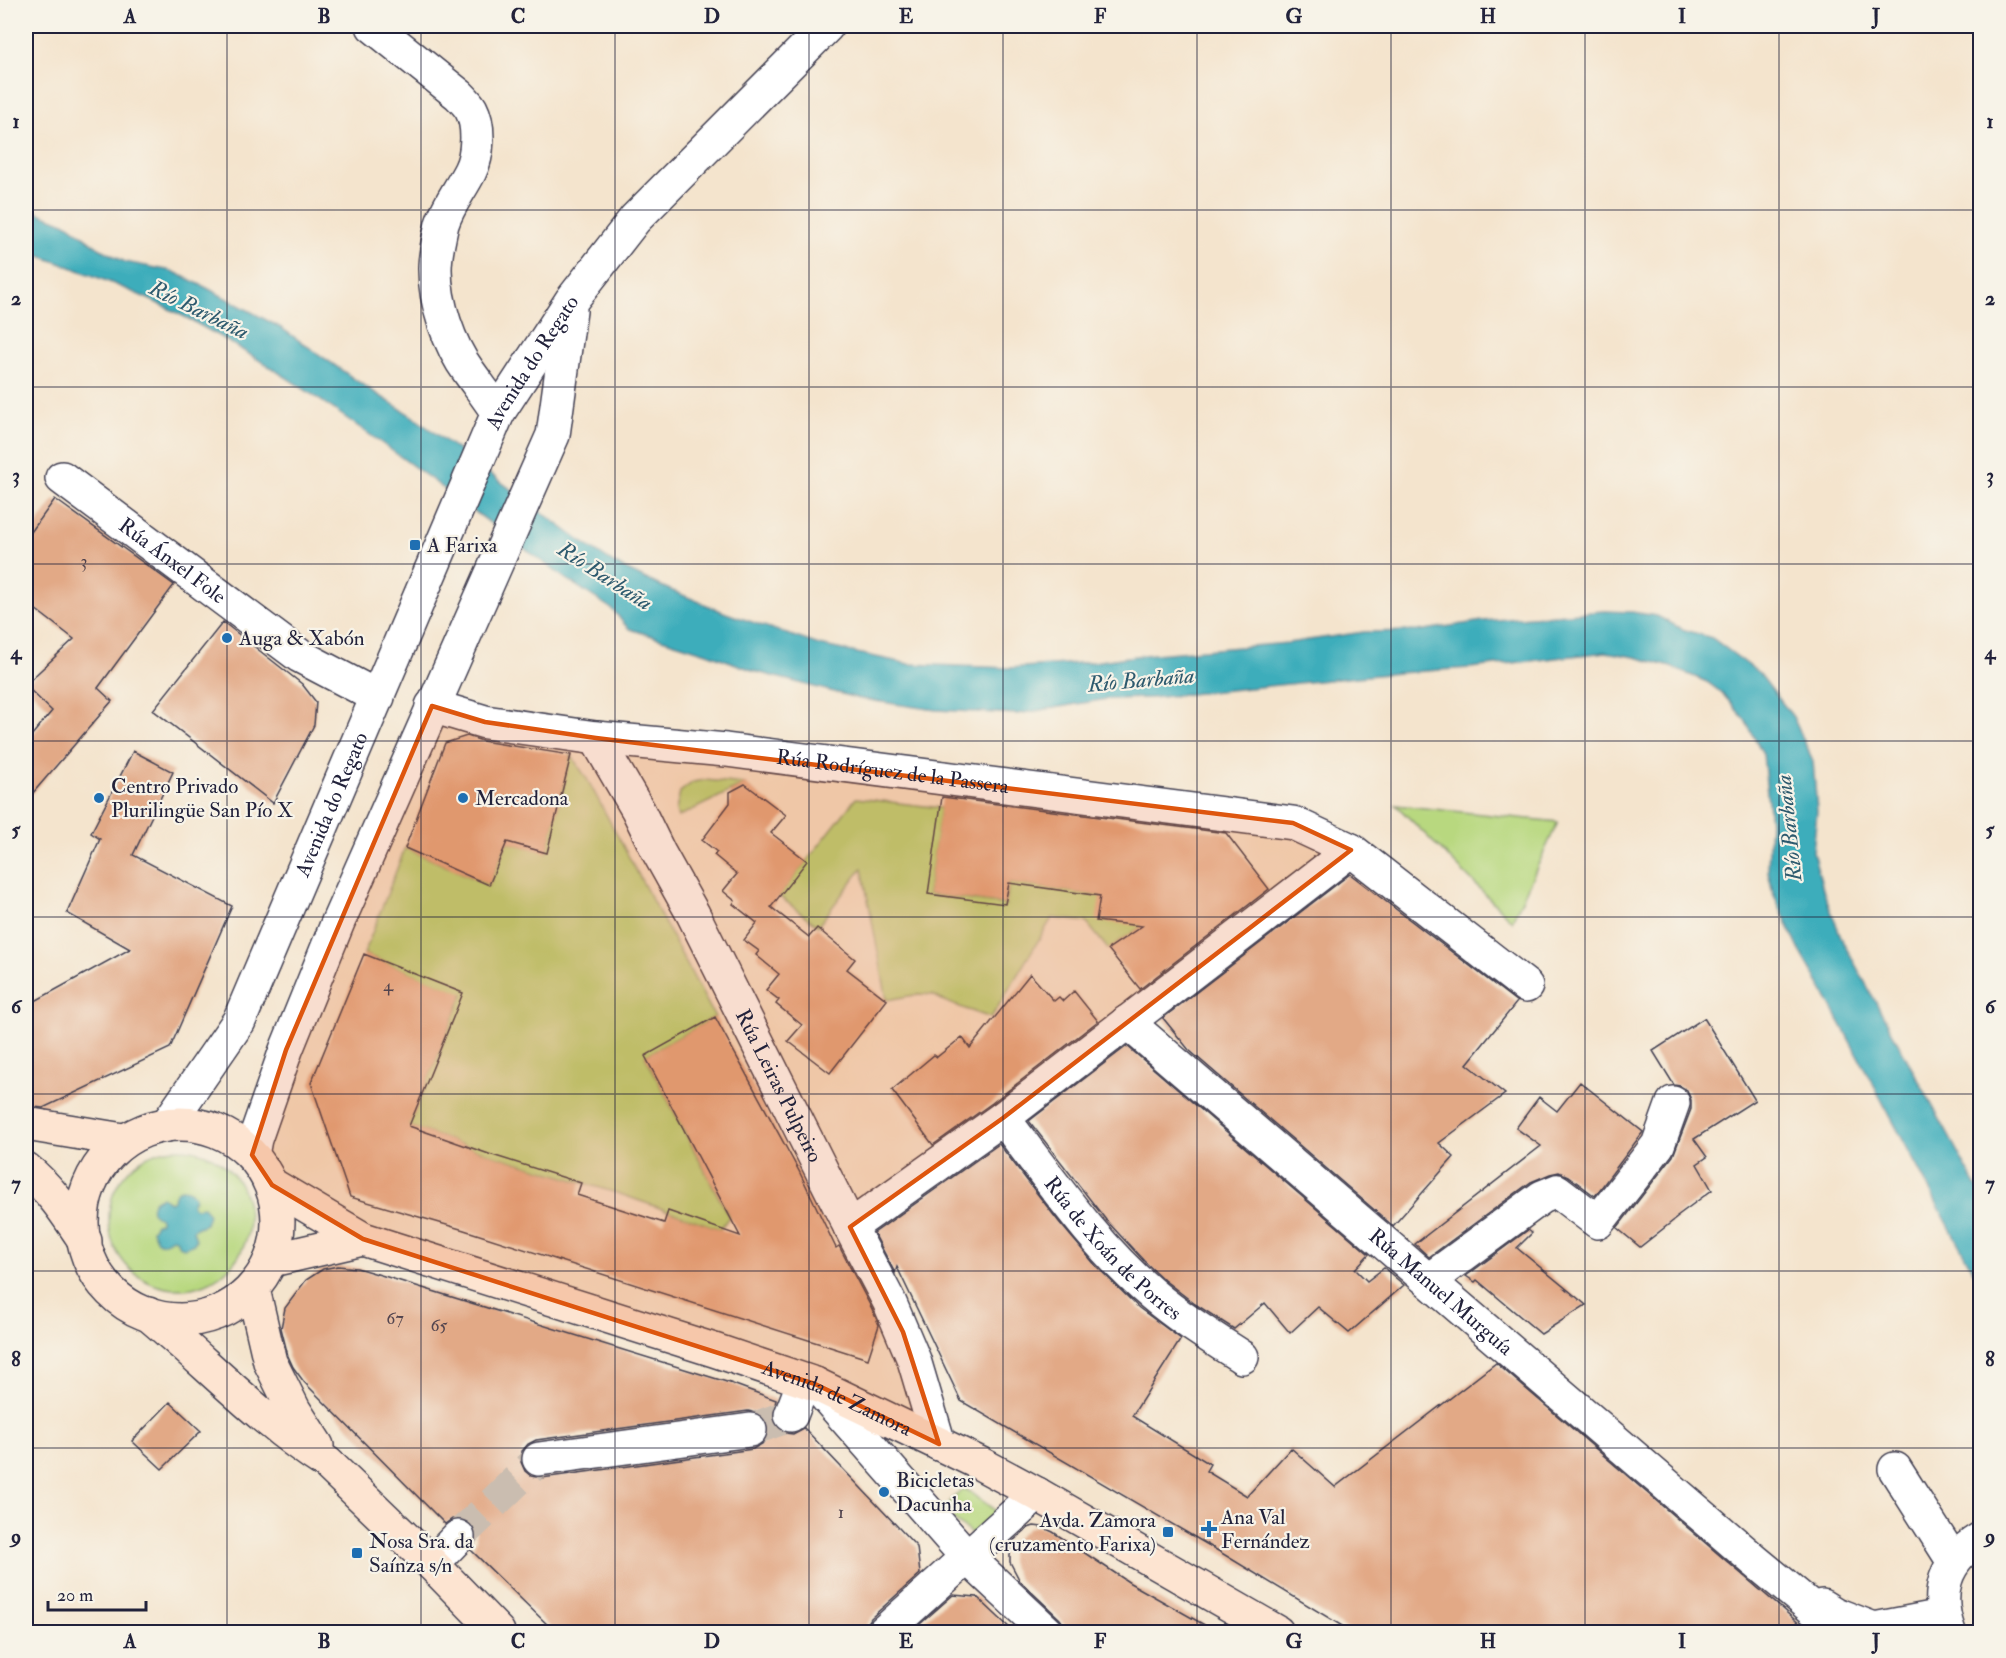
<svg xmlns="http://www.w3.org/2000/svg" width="2006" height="1658" font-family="'IM FELL Double Pica',serif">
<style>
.green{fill:#b8d87f;stroke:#6d7d5d;stroke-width:1.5}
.water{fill:#3eadbb;stroke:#30687b;stroke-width:1.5}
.building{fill:#e2a986;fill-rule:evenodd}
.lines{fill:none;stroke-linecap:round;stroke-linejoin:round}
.street-tunnel{stroke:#cabdb0;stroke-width:33;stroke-dasharray:33 16;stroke-linecap:butt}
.street-casing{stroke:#423f51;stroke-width:36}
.secondary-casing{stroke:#423f51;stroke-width:36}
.street{stroke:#fff;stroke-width:33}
.secondary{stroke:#fde4d1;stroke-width:33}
.marked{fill:#de560e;fill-opacity:0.2;stroke:#de560e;stroke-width:4.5;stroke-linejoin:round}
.grid{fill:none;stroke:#22223b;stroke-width:1.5;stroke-opacity:0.55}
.poi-dot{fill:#1f6fb2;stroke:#f7f3e8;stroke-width:2}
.labels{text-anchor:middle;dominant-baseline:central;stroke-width:4.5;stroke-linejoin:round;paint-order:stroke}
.number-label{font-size:18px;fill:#52444e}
.street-label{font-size:21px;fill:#22223b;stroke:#f7f3e8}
.poi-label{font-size:21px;fill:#22223b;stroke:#f7f3e8;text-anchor:start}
.water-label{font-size:22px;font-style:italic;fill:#2d5a6e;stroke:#f7f3e8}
.neatline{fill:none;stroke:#22223b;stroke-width:2}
.grid-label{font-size:20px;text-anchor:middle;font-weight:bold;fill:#22223b}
</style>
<rect width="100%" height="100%" fill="#f7f3e8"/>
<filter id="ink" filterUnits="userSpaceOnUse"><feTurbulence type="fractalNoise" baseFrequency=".0167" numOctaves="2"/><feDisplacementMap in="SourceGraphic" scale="12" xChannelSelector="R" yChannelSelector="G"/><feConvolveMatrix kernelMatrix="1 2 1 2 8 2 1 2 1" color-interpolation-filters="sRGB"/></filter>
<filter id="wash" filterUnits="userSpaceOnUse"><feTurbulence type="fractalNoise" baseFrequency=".008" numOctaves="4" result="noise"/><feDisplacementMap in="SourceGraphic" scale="24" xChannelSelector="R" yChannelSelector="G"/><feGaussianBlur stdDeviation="1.35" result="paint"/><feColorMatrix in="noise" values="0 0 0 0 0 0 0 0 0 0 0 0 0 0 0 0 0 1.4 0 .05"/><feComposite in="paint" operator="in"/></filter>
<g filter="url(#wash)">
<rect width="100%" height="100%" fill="#f4e4cd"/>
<path class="green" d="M 571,755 L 587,779 L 715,1017 L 645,1056 L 729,1217 L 720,1229 L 620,1194 L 489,1154 L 409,1126 L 463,994 L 364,954 L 405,848 L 489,885 L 507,842 L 547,852 Z
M 705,780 L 745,784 L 678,817 L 676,810 L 680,792 L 693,782 Z
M 856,798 L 941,808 L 928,894 L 1006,905 L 1009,883 L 1100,896 L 1142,926 L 1108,949 L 1086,922 L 1052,918 L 991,1018 L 946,1002 L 933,995 L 920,994 L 887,1000 L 862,868 L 818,926 L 779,896 Z
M 1396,805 L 1558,822 L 1512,921 Z
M109 1219a70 70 0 1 1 140 0a70 70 0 1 1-140 0Z
M 964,1489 L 969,1491 L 997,1512 L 978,1539 L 949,1516 C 943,1506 955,1494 964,1489 Z"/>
<path class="water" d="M 26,208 L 69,225 L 99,248 L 125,262 L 172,271 L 207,288 L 281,328 L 366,387 L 412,416 L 582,542 L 615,564 L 656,584 L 726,613 L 819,645 L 909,664 L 1009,668 L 1093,662 L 1143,655 L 1288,643 L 1364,632 L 1418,631 L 1483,621 L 1604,611 L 1632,612 L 1657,616 L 1682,629 L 1712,638 L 1759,673 L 1793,717 L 1813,761 L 1817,811 L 1813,852 L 1824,893 L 1843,942 L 1980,1193 L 1980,1284 L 1821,987 L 1799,949 L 1773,893 L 1768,871 L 1770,822 L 1763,754 L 1745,720 L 1722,693 L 1707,682 L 1671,667 L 1635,657 L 1606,652 L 1470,668 L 1397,673 L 1150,698 L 1107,699 L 1017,714 L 936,710 L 861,699 L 757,672 L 707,653 L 630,629 C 621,623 618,613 609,607 L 566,579 C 442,489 320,390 185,317 C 134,290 80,270 26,251 Z
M 181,1189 C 188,1189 192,1191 195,1198 L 192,1205 L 196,1208 L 203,1207 L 209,1214 L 206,1224 L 196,1228 L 193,1231 L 196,1239 L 194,1244 L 184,1248 L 179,1246 L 176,1239 L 172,1238 C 167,1242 163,1244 157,1241 L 152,1230 L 156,1224 L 160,1222 L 160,1218 C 147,1213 150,1200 162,1197 L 170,1202 L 173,1200 L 177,1191 Z"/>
<g id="blocks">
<path class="building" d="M 55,499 L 174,585 L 98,688 L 112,701 L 26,801 L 26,742 L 52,711 L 26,686 L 26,684 L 74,639 L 26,602 L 26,539 Z
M 223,622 L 302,684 L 316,702 L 314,725 L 273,803 L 153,710 Z
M 467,736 L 482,741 L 571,755 L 547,853 L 507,842 L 489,885 L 405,848 L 445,743 Z
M 133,751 L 173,772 L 133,855 L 232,906 L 170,1048 L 43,1108 L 26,1106 L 26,1006 L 130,949 L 67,913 L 100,839 L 91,833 Z
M 745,784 L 786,815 L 771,833 L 807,861 L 771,907 L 809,937 L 817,928 L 855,959 L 847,969 L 887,1000 L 830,1073 L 788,1041 L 802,1025 L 776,1004 L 779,1000 L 766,990 L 779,974 L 756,955 L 759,951 L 744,940 L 757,923 L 733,904 L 735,901 L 723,891 L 737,874 L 714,855 L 717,852 L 702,840 L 730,803 L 730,792 Z
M 942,797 L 1226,833 L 1269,889 L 1140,989 L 1108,949 L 1142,926 L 1096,921 L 1100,896 L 1009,883 L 1005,904 L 928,894 Z
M 1350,874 L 1517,1002 L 1467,1064 L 1505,1094 L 1439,1143 L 1454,1157 L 1393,1226 L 1189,1050 L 1163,1018 Z
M 364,954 L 463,993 L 409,1126 L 489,1154 L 581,1183 L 577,1195 L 664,1223 L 668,1211 L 740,1236 L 645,1056 L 715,1017 L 799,1171 L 836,1248 L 839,1246 L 872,1309 L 879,1325 L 868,1359 L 464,1230 L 350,1197 L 311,1083 Z
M 1030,974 L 1054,1001 L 1059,997 L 1063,1001 L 1074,991 L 1098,1021 L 992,1103 L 933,1145 L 892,1090 L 934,1055 L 937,1057 L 962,1037 L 970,1048 Z
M 1704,1018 L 1755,1100 L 1694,1139 L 1707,1157 L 1697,1164 L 1712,1190 L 1677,1216 L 1678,1217 L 1640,1247 L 1617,1228 L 1673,1156 L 1691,1109 L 1691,1100 L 1687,1090 L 1680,1086 L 1674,1085 L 1653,1051 Z
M 1127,1046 L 1369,1254 L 1355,1269 L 1367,1281 L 1384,1268 L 1404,1285 L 1349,1333 L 1318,1307 L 1290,1333 L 1265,1303 L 1234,1329 L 1195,1304 L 1164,1280 L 1144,1261 L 1106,1220 L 1029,1121 Z
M 1580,1082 L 1643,1132 L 1595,1196 L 1568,1176 L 1559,1172 L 1550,1174 L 1531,1182 L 1429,1257 L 1415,1244 L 1541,1146 L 1516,1128 L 1539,1097 L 1557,1111 Z
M 999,1144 L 1059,1222 L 1096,1266 L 1139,1308 L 1181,1339 L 1132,1416 L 1210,1464 L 1206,1471 L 1247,1496 L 1291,1448 L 1335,1487 L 1496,1363 L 1809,1632 L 1352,1632 L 1215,1549 L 961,1401 L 897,1267 L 895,1273 L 874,1233 Z
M 1528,1230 L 1532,1233 L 1517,1248 L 1586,1305 L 1541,1334 L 1477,1280 L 1475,1282 L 1466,1276 Z
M 338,1266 L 357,1268 L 384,1276 L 730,1383 L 776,1400 L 772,1417 L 777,1427 L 785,1433 L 793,1434 L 804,1428 L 917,1547 L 920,1574 L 871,1618 L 866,1626 L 866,1632 L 555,1632 L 471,1550 L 476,1541 L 476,1531 L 471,1524 L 462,1519 L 452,1519 L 445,1524 L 304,1382 L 293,1367 L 288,1356 L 281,1328 L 285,1308 L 306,1280 L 323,1269 ZM 748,1411 L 758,1413 L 764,1418 L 769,1428 L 767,1438 L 762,1444 L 753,1449 L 542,1478 L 531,1476 L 525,1471 L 521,1462 L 522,1451 L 528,1444 L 536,1440 Z
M 170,1402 L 201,1431 L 162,1469 L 132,1441 Z
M 1034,1526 L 1042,1527 L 1053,1532 L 1130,1583 L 1217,1632 L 1065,1632 L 1065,1626 L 1060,1619 L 1020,1581 L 1010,1562 L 1010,1547 L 1012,1542 L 1028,1528 Z
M 953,1595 L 977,1597 L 1014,1632 L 911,1632 Z"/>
</g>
</g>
<g filter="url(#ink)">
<use href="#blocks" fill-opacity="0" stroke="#423f51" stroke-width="1.5"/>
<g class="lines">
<path class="street-tunnel" d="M 750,1430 L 791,1415
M 458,1537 L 539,1459"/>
<g class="street-casing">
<g id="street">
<path d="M 373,26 L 459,95 C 463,99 468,104 471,109 C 480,126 478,155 470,171 C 461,189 448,205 442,224 C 439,237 435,256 435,269 C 435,303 449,345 469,372 C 479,386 489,399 498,413"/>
<path id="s1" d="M 62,478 L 300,656 L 378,697"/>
<path id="s2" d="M 432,706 L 485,722 L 596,738 L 726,750 L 1293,823 L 1351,850 L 1526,986"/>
<path id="s3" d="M 596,738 L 638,810 L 659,853 L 693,914 L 845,1217 L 889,1301 L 914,1360 L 939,1444"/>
<path id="s4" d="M 1127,1022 L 1755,1561 L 1841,1632"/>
<path id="s5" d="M 1003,1118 C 1050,1179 1093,1244 1152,1294 C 1180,1318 1211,1337 1242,1357"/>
<path id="s6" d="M 167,1125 L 239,1021 L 498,413 L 571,301 L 635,219 L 827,26"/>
<path d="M 252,1155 L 255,1139 L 286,1050 L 338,922 L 553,435 L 570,311"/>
<path d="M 850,1227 L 1003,1118 L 1351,850"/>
<path d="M 1429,1280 L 1542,1197 L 1557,1191 L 1598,1222 L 1658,1145 L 1673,1103"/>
<path d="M 815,1384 L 968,1558 L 1047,1632"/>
<path d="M 791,1415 L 804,1381"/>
<path d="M 539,1459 L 750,1430"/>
<path d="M 1895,1469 L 1954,1562"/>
<path d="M 432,1564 L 458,1537"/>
<path d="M 1822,1606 L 1835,1614 L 1874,1629 L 1943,1616"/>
<path d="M 884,1632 L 1037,1494"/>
<path d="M 1949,1632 C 1935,1593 1944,1561 1980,1539"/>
</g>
</g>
<g class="secondary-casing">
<g id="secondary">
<circle cx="180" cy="1222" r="98"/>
<path d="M 26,1124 L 123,1140"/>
<path d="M 26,1169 C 51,1189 67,1214 85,1241"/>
<path id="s7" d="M 272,1185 L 363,1239 L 714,1350 L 815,1384 L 981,1464 L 1037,1494 L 1277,1632"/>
<path d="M 272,1260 L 363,1239"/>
<path d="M 253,1289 L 270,1362 L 294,1410 L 317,1446"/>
<path d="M 148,1314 C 208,1364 262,1422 327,1463 L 432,1564 L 498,1632"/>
</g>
</g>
<use href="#street" class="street"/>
<use href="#secondary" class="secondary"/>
</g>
</g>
<path class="marked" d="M 432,706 L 485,722 L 596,738 L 1293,823 L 1351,850 L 1003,1118 L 850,1227 L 903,1332 L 939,1444 L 815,1384 L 363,1239 L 272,1185 L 252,1155 L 286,1050 Z"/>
<path class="grid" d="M 227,26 L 227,1632M 421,26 L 421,1632M 615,26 L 615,1632M 809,26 L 809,1632M 1003,26 L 1003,1632M 1197,26 L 1197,1632M 1391,26 L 1391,1632M 1585,26 L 1585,1632M 1779,26 L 1779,1632M 26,210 L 1980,210M 26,387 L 1980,387M 26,564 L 1980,564M 26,741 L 1980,741M 26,917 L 1980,917M 26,1094 L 1980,1094M 26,1271 L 1980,1271M 26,1448 L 1980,1448"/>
<g class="poi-dot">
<rect x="409" y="539" width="12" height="12" rx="3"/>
<circle cx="227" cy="638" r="6"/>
<circle cx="99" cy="798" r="6"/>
<circle cx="463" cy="798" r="6"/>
<circle cx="884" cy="1492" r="6"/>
<path d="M1206 1520h6v6h6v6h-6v6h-6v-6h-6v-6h6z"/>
<rect x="1162" y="1526" width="12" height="12" rx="3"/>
<rect x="351" y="1547" width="12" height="12" rx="3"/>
</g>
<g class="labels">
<g class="number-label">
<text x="84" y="561">3</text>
<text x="388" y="985">4</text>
<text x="395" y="1318">67</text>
<text x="439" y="1325">65</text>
<text x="841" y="1512">1</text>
</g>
<g class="street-label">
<text stroke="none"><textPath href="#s6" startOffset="848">Avenida do Regato</textPath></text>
<text stroke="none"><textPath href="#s1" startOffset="138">Rúa Ánxel Fole</textPath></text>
<text stroke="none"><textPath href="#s2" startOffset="466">Rúa Rodríguez de la Passera</textPath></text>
<text stroke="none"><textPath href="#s6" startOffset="362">Avenida do Regato</textPath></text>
<text stroke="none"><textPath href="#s3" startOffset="393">Rúa Leiras Pulpeiro</textPath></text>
<text stroke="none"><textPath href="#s5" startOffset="171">Rúa de Xoán de Porres</textPath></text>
<text stroke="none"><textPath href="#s4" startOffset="414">Rúa Manuel Murguía</textPath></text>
<text stroke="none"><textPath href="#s7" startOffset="606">Avenida de Zamora</textPath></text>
</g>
<g class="poi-label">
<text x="427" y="545">A Farixa</text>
<text x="239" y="638">Auga &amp; Xabón</text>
<text x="111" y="786">Centro Privado<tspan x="111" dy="24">Plurilingüe San Pío X</tspan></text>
<text x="475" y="798">Mercadona</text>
<text x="896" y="1480">Bicicletas<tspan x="896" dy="24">Dacunha</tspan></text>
<text x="1221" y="1517">Ana Val<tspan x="1221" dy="24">Fernández</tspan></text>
<text x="1156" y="1520" text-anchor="end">Avda. Zamora<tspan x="1156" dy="24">(cruzamento Farixa)</tspan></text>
<text x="369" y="1541">Nosa Sra. da<tspan x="369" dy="24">Saínza s/n</tspan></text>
</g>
<g class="water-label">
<text transform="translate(199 310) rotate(26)">Río Barbaña</text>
<text transform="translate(605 576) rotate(33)">Río Barbaña</text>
<text transform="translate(1141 680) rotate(-5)">Río Barbaña</text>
<text transform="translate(1789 828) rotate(-96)">Río Barbaña</text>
</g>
</g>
<rect width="2006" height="1658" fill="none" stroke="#f7f3e8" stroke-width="66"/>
<path d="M48 1601v9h98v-9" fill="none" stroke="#22223b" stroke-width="3"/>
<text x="57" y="1601" font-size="18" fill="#22223b" stroke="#f7f3e8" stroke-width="4.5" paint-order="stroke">20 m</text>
<rect x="33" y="33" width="1940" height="1592" class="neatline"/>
<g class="grid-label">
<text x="130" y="23">A</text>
<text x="324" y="23">B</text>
<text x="518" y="23">C</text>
<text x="712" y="23">D</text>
<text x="906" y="23">E</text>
<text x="1100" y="23">F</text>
<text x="1294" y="23">G</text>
<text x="1488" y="23">H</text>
<text x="1682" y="23">I</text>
<text x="1876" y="23">J</text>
<text x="16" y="128">1</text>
<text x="1990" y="128">1</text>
<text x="16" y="305">2</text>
<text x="1990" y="305">2</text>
<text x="16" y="482">3</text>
<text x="1990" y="482">3</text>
<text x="16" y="659">4</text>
<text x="1990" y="659">4</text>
<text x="16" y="836">5</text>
<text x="1990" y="836">5</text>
<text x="16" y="1013">6</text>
<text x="1990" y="1013">6</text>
<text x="16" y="1190">7</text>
<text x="1990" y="1190">7</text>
<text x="16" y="1366">8</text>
<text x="1990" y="1366">8</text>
<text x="16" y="1543">9</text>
<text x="1990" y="1543">9</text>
<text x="130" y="1648">A</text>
<text x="324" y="1648">B</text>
<text x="518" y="1648">C</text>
<text x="712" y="1648">D</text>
<text x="906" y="1648">E</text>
<text x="1100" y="1648">F</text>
<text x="1294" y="1648">G</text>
<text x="1488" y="1648">H</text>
<text x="1682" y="1648">I</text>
<text x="1876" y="1648">J</text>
</g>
</svg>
